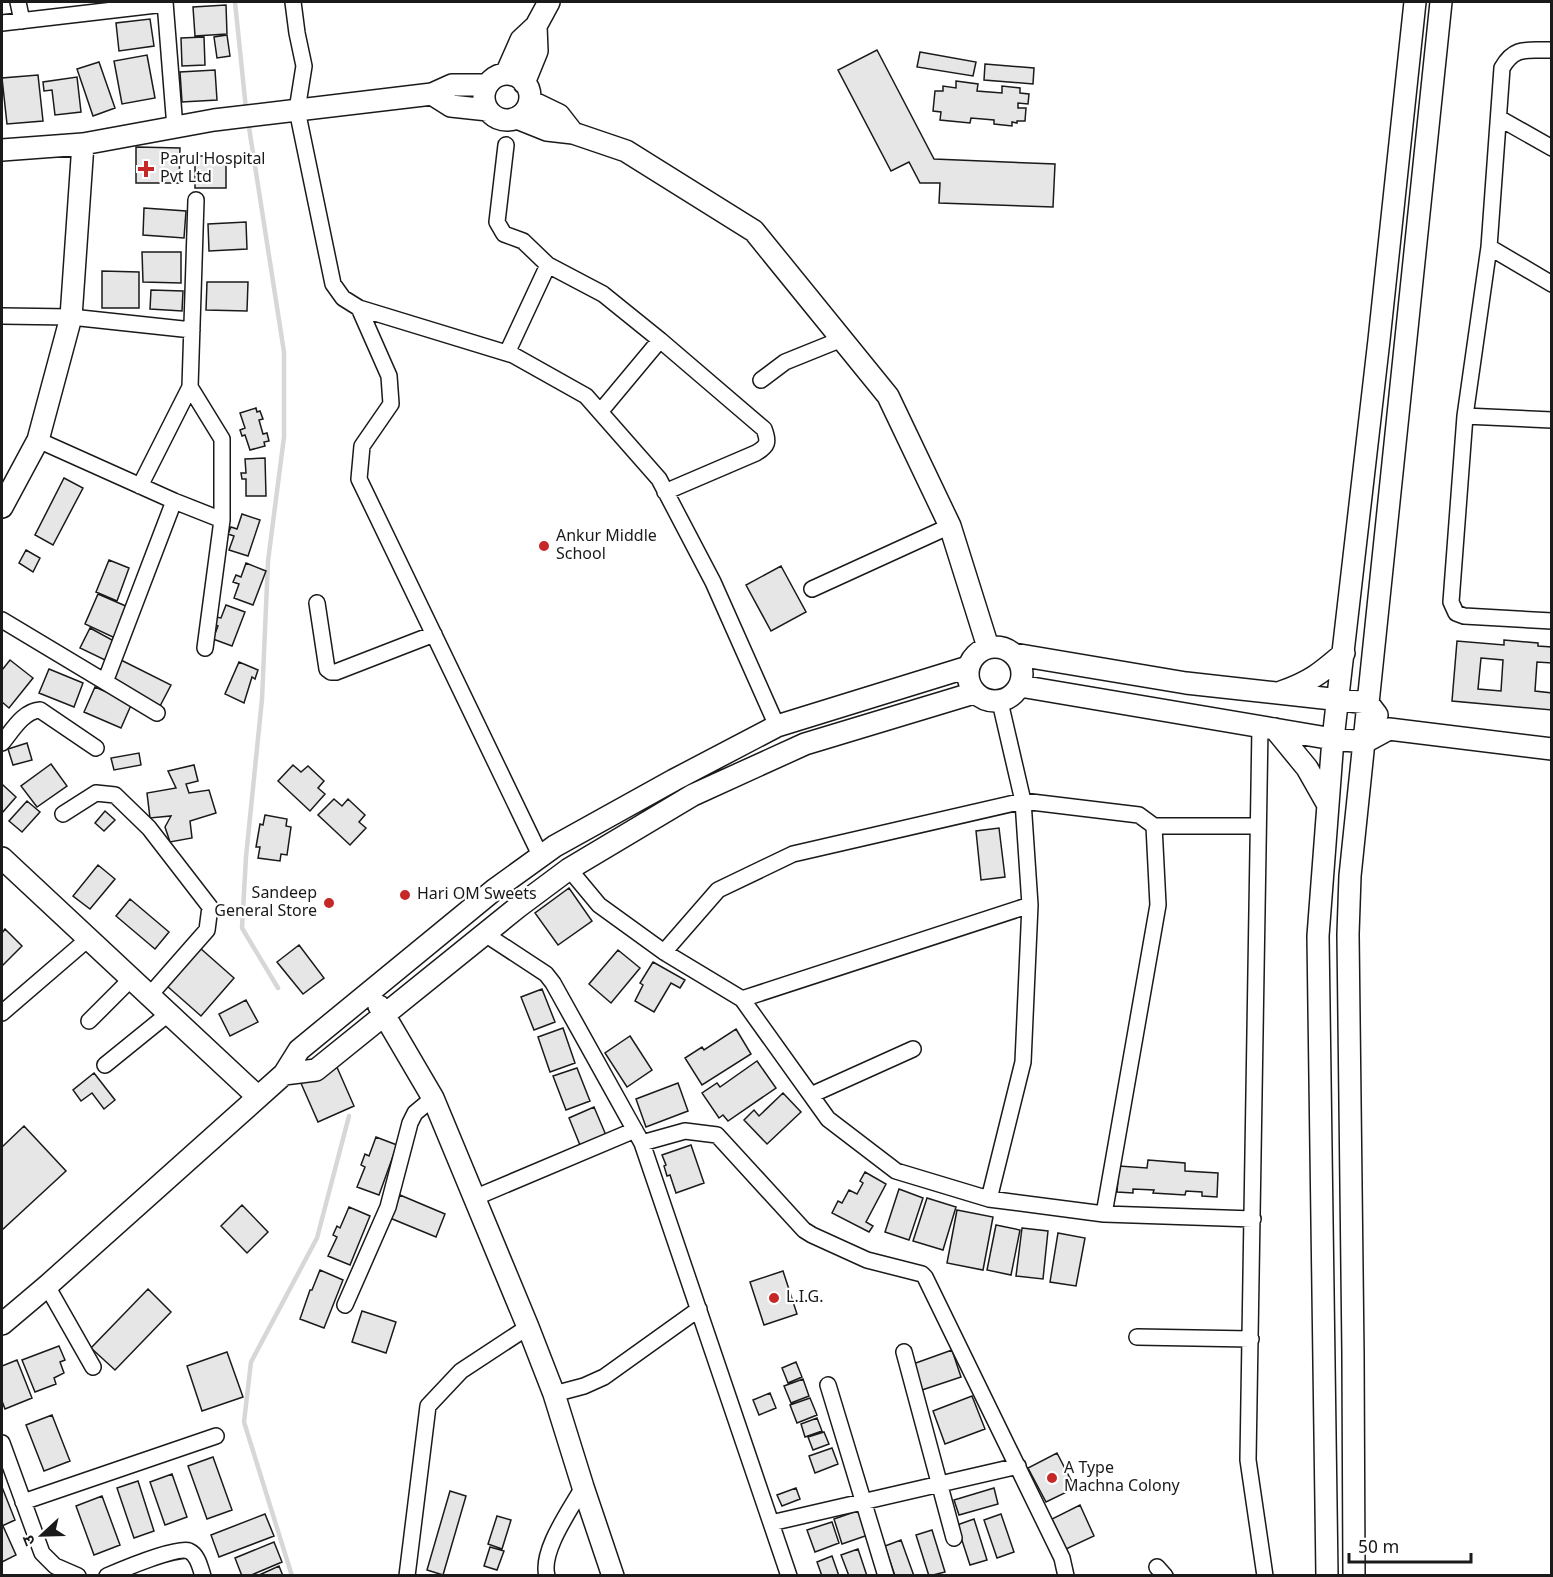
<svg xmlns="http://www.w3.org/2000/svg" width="1553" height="1577" font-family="Georgia,'Noto Sans Devanagari',serif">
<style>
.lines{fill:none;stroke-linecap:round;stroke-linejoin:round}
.stream{stroke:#d7d7d7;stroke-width:4.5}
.building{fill:#e6e6e6;stroke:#1a1a1a;stroke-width:1.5;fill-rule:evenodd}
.street-casing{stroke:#1a1a1a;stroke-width:18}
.secondary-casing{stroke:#1a1a1a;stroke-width:24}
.street{stroke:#fff;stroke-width:15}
.secondary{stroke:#fff;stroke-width:21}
.poi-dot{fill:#c62828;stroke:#fff;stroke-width:2}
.labels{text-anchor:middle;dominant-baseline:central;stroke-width:4.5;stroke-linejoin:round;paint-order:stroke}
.poi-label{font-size:16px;fill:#1a1a1a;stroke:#fff;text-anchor:start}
</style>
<rect width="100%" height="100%" fill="#fff"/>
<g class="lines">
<path class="stream" d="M 235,2 L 246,109
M 248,121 L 284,352 L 284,437 L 268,561 L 262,699 L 246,857 L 242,928 L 278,988
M 292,1576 L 244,1422 L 251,1362 L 317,1238 L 349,1116"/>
</g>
<path class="building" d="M 226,5 L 227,34 L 195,36 L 193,7 Z
M 150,19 L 154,46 L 119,51 L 116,23 Z
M 227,35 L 230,56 L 217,58 L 214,37 Z
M 204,37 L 205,65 L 182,66 L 181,38 Z
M 877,50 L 934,159 L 1055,164 L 1053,207 L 939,203 L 940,183 L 920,183 L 909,162 L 891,171 L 838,70 Z
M 920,52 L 976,62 L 973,76 L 917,67 Z
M 147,55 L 155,98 L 122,104 L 114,61 Z
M 99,62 L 115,108 L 93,116 L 77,69 Z
M 985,64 L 1034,68 L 1033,84 L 984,80 Z
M 215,70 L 217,100 L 182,102 L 180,72 Z
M 38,75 L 43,121 L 7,124 L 2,78 Z
M 77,77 L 81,112 L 55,115 L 52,90 L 44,91 L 43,82 Z
M 956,81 L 978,84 L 977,91 L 1002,93 L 1002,86 L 1020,88 L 1020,93 L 1029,94 L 1028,104 L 1018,103 L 1018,108 L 1026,108 L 1025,121 L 1017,121 L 1017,123 L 1012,122 L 1012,126 L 994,124 L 994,120 L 971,118 L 970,123 L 940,120 L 941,112 L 933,111 L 935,91 L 943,91 L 943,86 L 956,88 Z
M 136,147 L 180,148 L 179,183 L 136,183 Z
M 195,156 L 226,156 L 226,188 L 195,188 Z
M 144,208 L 186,211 L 184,238 L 143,235 Z
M 246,222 L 247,249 L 209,251 L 208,224 Z
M 142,252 L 181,252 L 181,283 L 143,282 Z
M 102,271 L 139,272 L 139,308 L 102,308 Z
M 207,282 L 248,282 L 247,311 L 206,310 Z
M 151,290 L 183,291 L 182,311 L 150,309 Z
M 256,408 L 257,412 L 260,411 L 263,419 L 259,420 L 263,434 L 267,433 L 269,441 L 264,442 L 265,446 L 250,450 L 245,435 L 242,436 L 240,430 L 245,428 L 240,413 Z
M 265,458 L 266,496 L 246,496 L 246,479 L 242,479 L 241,473 L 246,473 L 245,459 Z
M 64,478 L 83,488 L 53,545 L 35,535 Z
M 242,514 L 260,520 L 248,556 L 229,550 L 234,536 L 228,534 L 231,527 L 237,529 Z
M 26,550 L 40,558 L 33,572 L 19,563 Z
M 109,560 L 129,568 L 117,601 L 96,592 Z
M 246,563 L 266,571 L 253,605 L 234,598 L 239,584 L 233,582 L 236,575 L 241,577 Z
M 781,566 L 806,612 L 771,631 L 746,585 Z
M 98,594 L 128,607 L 115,638 L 85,624 Z
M 226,605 L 245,612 L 232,646 L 213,639 L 218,626 L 213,624 L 216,617 L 221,618 Z
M 90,628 L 114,641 L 105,660 L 80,648 Z
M 1504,640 L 1538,643 L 1538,646 L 1552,647 L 1552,663 L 1537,662 L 1535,691 L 1552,693 L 1552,710 L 1452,701 L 1457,641 L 1504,645 ZM 1481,658 L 1503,660 L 1501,691 L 1478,689 Z
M 119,659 L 171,685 L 160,706 L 109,680 Z
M 10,660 L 33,678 L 9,708 L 2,702 L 2,670 Z
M 239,662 L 258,670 L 255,679 L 252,677 L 244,703 L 225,694 Z
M 49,669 L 83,683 L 74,707 L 39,693 Z
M 95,687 L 132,703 L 121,728 L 84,712 Z
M 27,743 L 32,760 L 13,765 L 8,749 Z
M 139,753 L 141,765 L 114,770 L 111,758 Z
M 51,764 L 67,786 L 37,807 L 21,786 Z
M 194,765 L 198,781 L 186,784 L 189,793 L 209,790 L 216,813 L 190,821 L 192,838 L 170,842 L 165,827 L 171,816 L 150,818 L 147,793 L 176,788 L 168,771 Z
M 293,765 L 301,772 L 308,766 L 324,781 L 318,788 L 325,794 L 310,811 L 278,781 Z
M 3,785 L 16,797 L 2,813 L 2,786 Z
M 334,799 L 342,806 L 348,799 L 365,815 L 359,822 L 366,828 L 350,845 L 318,815 Z
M 27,801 L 40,812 L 22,832 L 9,821 Z
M 105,811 L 115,820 L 104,831 L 95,823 Z
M 265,815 L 287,819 L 286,826 L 291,827 L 287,855 L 281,854 L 280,861 L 258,858 L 260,847 L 256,847 L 260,824 L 263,825 Z
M 999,828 L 1005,877 L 981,880 L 976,831 Z
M 98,865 L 115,879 L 90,909 L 73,896 Z
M 569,888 L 592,921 L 558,945 L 535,913 Z
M 130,899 L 169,932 L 155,949 L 116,916 Z
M 5,929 L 22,946 L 2,966 L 2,933 Z
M 299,945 L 324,978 L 303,994 L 277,962 Z
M 200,948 L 234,978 L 201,1016 L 167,986 Z
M 618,950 L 640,968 L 611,1003 L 589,984 Z
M 653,962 L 685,980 L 680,988 L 671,983 L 654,1012 L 635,1001 L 643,985 L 640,983 Z
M 542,989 L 555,1022 L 534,1030 L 521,997 Z
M 246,1000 L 258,1022 L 230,1036 L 219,1014 Z
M 563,1028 L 575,1063 L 550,1072 L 538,1037 Z
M 736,1029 L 751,1054 L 702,1085 L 685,1058 L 702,1047 L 704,1050 Z
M 630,1036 L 652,1070 L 627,1087 L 605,1053 Z
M 757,1061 L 776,1088 L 728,1121 L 723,1115 L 719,1118 L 702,1093 L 717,1083 L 720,1087 Z
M 336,1065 L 354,1106 L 318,1122 L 300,1081 Z
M 577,1068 L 590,1101 L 566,1110 L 553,1076 Z
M 94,1073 L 115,1100 L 104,1109 L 92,1093 L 81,1101 L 73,1090 Z
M 678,1083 L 688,1111 L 646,1127 L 636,1099 Z
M 783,1093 L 801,1112 L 767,1144 L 744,1120 L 754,1110 L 759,1116 Z
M 594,1107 L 608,1140 L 582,1150 L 569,1118 Z
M 24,1126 L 66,1171 L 2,1230 L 2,1147 Z
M 376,1137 L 397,1145 L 379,1195 L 357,1187 L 365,1167 L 361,1165 L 365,1154 L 369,1156 Z
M 691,1145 L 704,1183 L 676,1193 L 670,1175 L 667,1176 L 664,1166 L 666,1165 L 662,1155 Z
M 1148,1160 L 1185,1163 L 1185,1171 L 1218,1173 L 1217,1197 L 1202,1196 L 1202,1192 L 1186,1191 L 1185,1195 L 1153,1193 L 1154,1190 L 1133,1189 L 1133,1193 L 1117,1192 L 1119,1166 L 1147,1168 Z
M 865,1172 L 886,1184 L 866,1222 L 873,1226 L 869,1232 L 832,1213 L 838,1201 L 842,1203 L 849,1190 L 857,1194 L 863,1183 L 860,1181 Z
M 899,1189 L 923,1198 L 909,1240 L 885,1232 Z
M 400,1195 L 445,1214 L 436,1237 L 390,1218 Z
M 927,1198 L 956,1207 L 943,1250 L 913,1241 Z
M 242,1205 L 268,1232 L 247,1253 L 221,1226 Z
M 349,1207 L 370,1216 L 350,1265 L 328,1256 L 337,1237 L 333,1235 L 337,1226 L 340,1228 Z
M 957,1210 L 993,1217 L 983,1270 L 947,1263 Z
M 996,1225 L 1020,1230 L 1011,1275 L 987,1270 Z
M 1022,1228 L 1048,1231 L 1043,1279 L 1016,1276 Z
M 1058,1233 L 1085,1238 L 1076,1286 L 1050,1282 Z
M 320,1270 L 343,1280 L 324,1328 L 300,1319 L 310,1290 L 312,1290 Z
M 783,1271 L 797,1314 L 764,1325 L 750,1282 Z
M 148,1289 L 171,1312 L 115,1370 L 91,1348 Z
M 362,1311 L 396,1322 L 386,1353 L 352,1342 Z
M 59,1346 L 65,1360 L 60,1362 L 64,1373 L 54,1378 L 56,1384 L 35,1392 L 22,1360 Z
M 952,1350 L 961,1377 L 922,1390 L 913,1364 Z
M 227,1352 L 243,1397 L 202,1411 L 187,1366 Z
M 17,1360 L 32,1398 L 5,1409 L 2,1401 L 2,1366 Z
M 796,1362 L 802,1377 L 788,1383 L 782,1368 Z
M 803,1379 L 809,1396 L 791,1403 L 784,1386 Z
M 770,1393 L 776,1408 L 759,1415 L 753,1400 Z
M 972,1396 L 985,1429 L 945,1444 L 933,1411 Z
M 810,1398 L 817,1415 L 797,1423 L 790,1405 Z
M 52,1415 L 70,1461 L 44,1471 L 26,1425 Z
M 817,1418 L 822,1431 L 805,1437 L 801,1424 Z
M 824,1432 L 829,1444 L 813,1450 L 808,1437 Z
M 832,1448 L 838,1464 L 815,1473 L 809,1456 Z
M 1057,1453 L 1075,1488 L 1046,1502 L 1028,1468 Z
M 213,1457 L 232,1510 L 207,1519 L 188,1466 Z
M 172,1474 L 187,1517 L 165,1525 L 150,1482 Z
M 138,1481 L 154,1531 L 134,1538 L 117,1488 Z
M 2,1487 L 15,1520 L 2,1526 Z
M 796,1488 L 800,1499 L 782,1506 L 777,1495 Z
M 994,1488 L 998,1504 L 959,1515 L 954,1500 Z
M 450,1491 L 466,1496 L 443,1575 L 427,1570 Z
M 102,1496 L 120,1545 L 94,1555 L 76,1506 Z
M 1080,1505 L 1094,1536 L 1066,1549 L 1052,1519 Z
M 860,1510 L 868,1535 L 842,1544 L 834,1519 Z
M 265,1514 L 274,1536 L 219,1557 L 211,1535 Z
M 1001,1514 L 1014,1552 L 997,1558 L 984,1520 Z
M 497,1516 L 511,1520 L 502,1549 L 488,1544 Z
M 974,1519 L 987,1560 L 970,1565 L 957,1525 Z
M 832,1522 L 839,1543 L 815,1552 L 807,1530 Z
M 3,1526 L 16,1555 L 2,1562 L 2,1527 Z
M 932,1530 L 945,1572 L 929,1576 L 916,1535 Z
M 901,1540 L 914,1576 L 895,1576 L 885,1546 Z
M 274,1542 L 282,1562 L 249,1576 L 242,1576 L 235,1558 Z
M 490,1547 L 504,1551 L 497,1570 L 484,1566 Z
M 858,1549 L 867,1576 L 849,1576 L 841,1555 Z
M 832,1556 L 839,1576 L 822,1576 L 817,1562 Z
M 279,1566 L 283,1576 L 257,1576 Z"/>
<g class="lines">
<g class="street-casing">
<path id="street" d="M 18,2 L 22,21
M 165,2 L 175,128
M 293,2 L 297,33 L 304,66 L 297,110 L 333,284 L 343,298 L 359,308 L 513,355 L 586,396 L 659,479 L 713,582 L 777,726
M 2,23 L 165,4
M 1552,50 C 1528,51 1515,45 1502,68 L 1489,247 L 1465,416 L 1451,602 L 1456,613 L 1464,616 L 1552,621
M 1499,118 L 1552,148
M 506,145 L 497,222 L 504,234 L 523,241 L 548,265 L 603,294 L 660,340 L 764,429 C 769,442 768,446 756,453 L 665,492
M 1489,247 L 1552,284
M 359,308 L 389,376 L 391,404 L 362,446 L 359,479 L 541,857
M 2,316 L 71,317 L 192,330
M 507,353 L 548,265
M 761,380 L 785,362 L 842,339
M 190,387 L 222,439 L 222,520 L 205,648
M 600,412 L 660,340
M 1465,416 L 1552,420
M 38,440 L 174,501 L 222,520
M 140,486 L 190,387 L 196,200
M 812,589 L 950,526
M 317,603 L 327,669 L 331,672 L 336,672 L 434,634
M 2,620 L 157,713
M 105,682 L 174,501
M 1260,727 L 1248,1460 L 1265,1576
M 2,743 C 12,731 23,711 40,710 L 96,748
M 63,814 L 96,793 L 115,795 L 149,828 L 210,907 L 207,930 L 149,996
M 1154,826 L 1258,826
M 569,869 L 599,905 L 664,952 L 742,999 L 828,1119 L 896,1171 L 989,1199 L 1104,1214 L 1253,1219
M 485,934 L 546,974 L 553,983 L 642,1143 L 789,1576
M 664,952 L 718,890 L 793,854 L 1023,801 L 1139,815 L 1154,826 L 1158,905 L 1104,1214
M 742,999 L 1030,905
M 2,1013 L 88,939
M 89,1021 L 131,979
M 105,1065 L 168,1014
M 811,1095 L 913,1049
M 642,1143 L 685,1131 L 717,1135 L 804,1230 L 812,1235 L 867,1260 L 922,1274 L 925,1277 L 1062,1558 L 1066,1576
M 474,1198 L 635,1130
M 989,1199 L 1023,1062 L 1030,905 L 1023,801 L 1000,702
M 47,1286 L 93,1367
M 345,1305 L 388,1207 L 410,1123 L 415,1113 L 433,1098
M 1137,1337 L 1251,1339
M 904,1352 L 954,1538
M 828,1385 L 886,1576
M 554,1394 L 584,1386 L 604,1377 L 699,1309
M 2,1443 L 42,1553 L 55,1566 L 78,1576
M 23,1502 L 216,1436
M 771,1523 L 1018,1466
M 1157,1567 L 1165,1576
M 107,1576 C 121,1570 177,1546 189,1551 C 198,1555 200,1567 203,1576
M 407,1576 L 428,1406 L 461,1371 L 528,1327
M 547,1576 C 540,1551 571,1509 583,1487"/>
</g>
<g class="secondary-casing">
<path id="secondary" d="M484 97a23 23 0 1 1 46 0a23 23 0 1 1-46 0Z
M 506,74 L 521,40 L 536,26 L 549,2
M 524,83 L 537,51 L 536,26
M 432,94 L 451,106 L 488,110
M 530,101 L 559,115 L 573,133
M 517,118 L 547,130 L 573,133 L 626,151 L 754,231 L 888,396 L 950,526 L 988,647
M 2,150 L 83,144 L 214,120 L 432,94 L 452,85 L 487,85
M 2,507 L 38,440 L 71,317 L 83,144
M968 674a27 27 0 1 1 54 0a27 27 0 1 1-54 0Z
M 1013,654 L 1186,683 L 1368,703 L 1377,715
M 1020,686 L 1333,739 L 1365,742 L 1389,729 L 1552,749
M 1281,692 C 1310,682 1321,673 1344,653
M 1275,729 L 1307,768 L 1328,805
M 2,858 L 257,1096
M 379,1006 L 433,1098 L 528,1327 L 554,1394 L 583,1487 L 613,1576
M 284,1074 L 316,1070 L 518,907 L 569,869 L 693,795 L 805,744 L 974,693
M 2,1324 L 47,1286 L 284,1074 L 299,1050 L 494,890 L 555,846 L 674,780 L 777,726 L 968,667
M 1327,1576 L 1318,936 L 1333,739 L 1379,340 L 1415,2
M 1354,1576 L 1353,1354 L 1348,934 L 1350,876 L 1441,2"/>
</g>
<use href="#street" class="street"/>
<use href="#secondary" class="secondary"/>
</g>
<g class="poi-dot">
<path d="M143 160h6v6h6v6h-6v6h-6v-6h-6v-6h6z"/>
<circle cx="544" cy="546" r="6"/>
<circle cx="405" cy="895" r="6"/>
<circle cx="329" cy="903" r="6"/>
<circle cx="774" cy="1298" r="6"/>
<circle cx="1052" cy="1478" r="6"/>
</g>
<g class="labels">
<g class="poi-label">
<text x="160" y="160">Parul Hospital<tspan x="160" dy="18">Pvt Ltd</tspan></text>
<text x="556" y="537">Ankur Middle<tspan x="556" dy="18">School</tspan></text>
<text x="317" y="894" text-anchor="end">Sandeep<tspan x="317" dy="18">General Store</tspan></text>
<text x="417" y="895">Hari OM Sweets</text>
<text x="786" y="1298">L.I.G.</text>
<text x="1064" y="1469">A Type<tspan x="1064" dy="18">Machna Colony</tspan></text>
</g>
</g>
<rect width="1553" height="1577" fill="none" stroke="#1a1a1a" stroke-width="6"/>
<g transform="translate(42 1535) rotate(248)" stroke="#ffffff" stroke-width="4.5" paint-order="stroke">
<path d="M0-4.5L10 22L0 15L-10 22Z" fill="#1a1a1a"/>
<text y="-9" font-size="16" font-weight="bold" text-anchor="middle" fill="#1a1a1a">उ</text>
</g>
<path d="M1349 1553v9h122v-9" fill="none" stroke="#1a1a1a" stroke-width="3"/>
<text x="1358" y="1553" font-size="18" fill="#1a1a1a" stroke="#ffffff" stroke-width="4.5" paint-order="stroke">50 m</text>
</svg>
